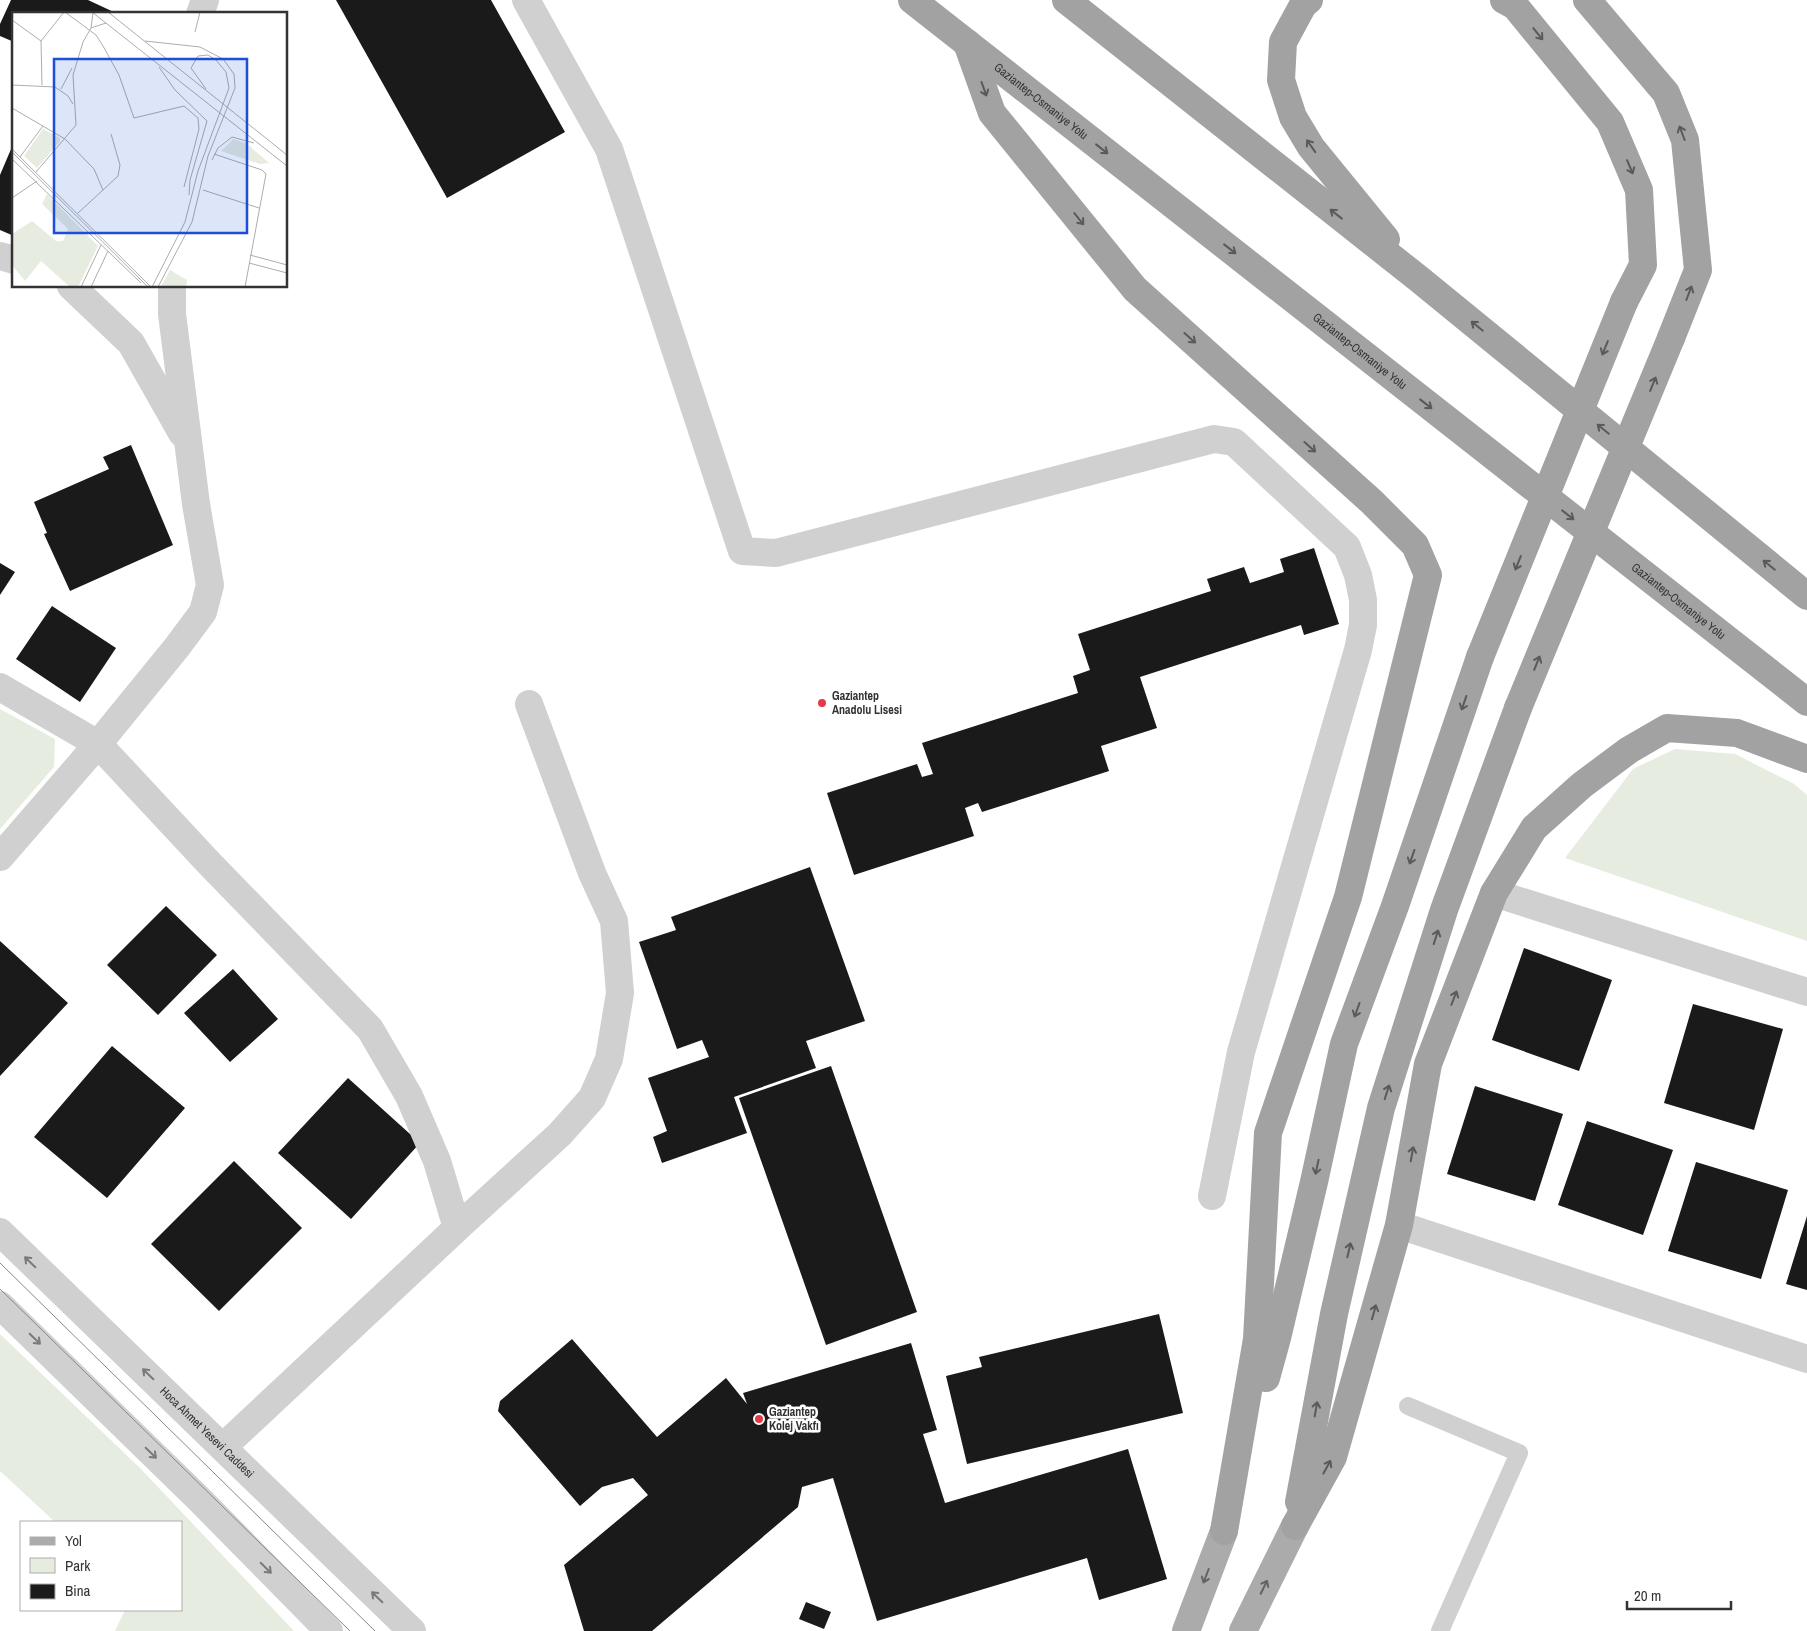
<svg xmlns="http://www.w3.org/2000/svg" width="1807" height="1631" font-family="'Archivo Narrow',sans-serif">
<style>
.green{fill:#e6ecdf}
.building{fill:#1a1a1a}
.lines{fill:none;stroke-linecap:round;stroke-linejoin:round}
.service{stroke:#d0d0d0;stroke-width:18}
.minor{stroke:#d0d0d0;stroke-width:28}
.tertiary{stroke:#d0d0d0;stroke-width:28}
.primary{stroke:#ababab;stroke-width:28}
.trunk{stroke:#a2a2a2;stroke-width:28}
.tram{stroke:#888;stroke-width:1}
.trunk-bridge{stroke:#a2a2a2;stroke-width:28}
.oneway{stroke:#5a5a5a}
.oneway2{stroke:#7a7a7a}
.oneway3{stroke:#636363}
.poi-dot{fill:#e63946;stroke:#fff;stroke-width:2}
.labels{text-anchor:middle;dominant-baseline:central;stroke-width:5;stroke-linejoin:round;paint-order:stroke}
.street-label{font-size:12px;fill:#333;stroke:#fff}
.poi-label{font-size:12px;font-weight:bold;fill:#333;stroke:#fff;text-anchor:start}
.inset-road{fill:none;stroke:#adadad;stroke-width:1}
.view{fill:#1d4ed8;fill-opacity:0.15;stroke:#1d4ed8;stroke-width:2.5}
.inset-edge{fill:none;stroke:#333;stroke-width:2.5}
</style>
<rect width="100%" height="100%" fill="#fff"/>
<path class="green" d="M 0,709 L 55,739 L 54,767 L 0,829 Z
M 1675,749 L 1735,754 L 1794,784 L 1807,795 L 1807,941 L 1565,858 L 1633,769 Z
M 0,1334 L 141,1469 L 294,1631 L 115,1631 L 125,1610 L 181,1610 L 181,1522 L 55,1522 L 0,1471 Z"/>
<path class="building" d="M 11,0 L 88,0 L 118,14 L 14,14 L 14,42 L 0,36 L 0,24 Z
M 336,0 L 491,0 L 565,132 L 447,198 Z
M 14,142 L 14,236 L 0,230 L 0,175 Z
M 131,445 L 173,545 L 70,591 L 44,534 L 47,533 L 34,502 L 109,469 L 103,457 Z
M 1314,548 L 1339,624 L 1304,635 L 1301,625 L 1140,677 L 1157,728 L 1101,746 L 1109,771 L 982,812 L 978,803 L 965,808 L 974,836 L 854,875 L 827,793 L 917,764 L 922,777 L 933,774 L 922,743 L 1078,693 L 1073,676 L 1090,670 L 1078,634 L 1211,591 L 1207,579 L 1244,567 L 1250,583 L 1284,572 L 1280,559 Z
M 0,563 L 15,572 L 0,595 Z
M 52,606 L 116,648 L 80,702 L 16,659 Z
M 810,867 L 865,1021 L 806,1041 L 816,1068 L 734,1097 L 747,1133 L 662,1163 L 653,1137 L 667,1131 L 648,1078 L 709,1057 L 702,1040 L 677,1049 L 639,942 L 676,930 L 671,917 Z
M 166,906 L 217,955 L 158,1015 L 107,965 Z
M 0,941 L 68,1003 L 0,1076 Z
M 1524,948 L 1612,980 L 1579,1071 L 1492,1040 Z
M 233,969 L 278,1019 L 230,1062 L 184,1013 Z
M 1693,1004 L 1783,1029 L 1754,1130 L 1664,1103 Z
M 112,1046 L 185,1108 L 107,1198 L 34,1137 Z
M 831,1066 L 917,1312 L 826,1345 L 739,1098 Z
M 348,1078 L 420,1143 L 351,1219 L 278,1153 Z
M 1475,1086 L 1563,1114 L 1535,1201 L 1447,1174 Z
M 1587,1121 L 1673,1150 L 1643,1235 L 1558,1205 Z
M 234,1161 L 302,1228 L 219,1311 L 151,1244 Z
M 1696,1162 L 1788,1190 L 1761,1279 L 1668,1251 Z
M 1807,1216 L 1807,1290 L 1786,1284 Z
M 1159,1314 L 1183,1413 L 967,1464 L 946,1376 L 982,1367 L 979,1357 Z
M 572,1339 L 657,1437 L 726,1378 L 747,1404 L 743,1393 L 911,1343 L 937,1430 L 923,1434 L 945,1503 L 1128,1449 L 1167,1579 L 1099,1600 L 1087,1558 L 877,1621 L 833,1478 L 802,1487 L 798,1507 L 652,1631 L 584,1631 L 564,1565 L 648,1495 L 633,1478 L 602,1487 L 580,1506 L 498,1411 L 500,1401 Z
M 806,1602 L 831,1612 L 824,1629 L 799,1619 Z"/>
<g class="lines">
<path class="service" d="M 1408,1406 L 1519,1453 L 1440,1631"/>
<path class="minor" d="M 526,0 L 609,149 L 742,551 L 776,553 L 1214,439 L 1234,442 L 1347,547 L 1358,575 L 1363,600 L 1363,625 L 1358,650 L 1241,1052 L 1212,1196
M 200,14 L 205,0
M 0,256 L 14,260
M 71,286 L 131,343 L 182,433
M 0,687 L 98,744 L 208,862 L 370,1029 L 409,1096 L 437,1161 L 457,1228 L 223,1447
M 0,857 L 98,744 L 177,647 L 203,612 L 210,585 L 196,504 L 172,314 L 172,286
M 1494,893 L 1807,992
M 1399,1225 L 1807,1359
M 457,1228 L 560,1134 L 592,1098 L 609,1059 L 620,993 L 614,921 L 592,873 L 529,704"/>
<g class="tertiary">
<path id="s1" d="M 0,1232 L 412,1631"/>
<path d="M 0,1305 L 199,1499 L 329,1631"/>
</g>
<path class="primary" d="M 1186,1631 L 1224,1531
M 1243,1631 L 1295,1526"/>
<g class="trunk">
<path id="s2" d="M 912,0 L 1807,702"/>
<path d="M 1066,0 L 1419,279 L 1807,596"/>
<path d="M 1309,0 L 1303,5 L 1283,42 L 1281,80 L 1293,117 L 1311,147 L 1386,239"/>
<path d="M 1504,0 L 1515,6 L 1610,122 L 1639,190 L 1643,265 L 1624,302"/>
<path d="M 1587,0 L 1666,93 L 1685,140 L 1698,270 L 1671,338"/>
<path d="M 967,43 L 992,113 L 1135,289 L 1372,502 L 1415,545 L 1428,575 L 1348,897 L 1268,1133 L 1257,1339 L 1224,1531"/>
<path d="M 1266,1378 L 1277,1338 L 1314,1182 L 1344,1044 L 1395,906 L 1480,657"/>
<path d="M 1299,1502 L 1334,1314 L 1381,1108 L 1444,910 L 1518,708"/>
<path d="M 1295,1526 L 1333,1457 L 1399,1225 L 1428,1064 L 1494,893 L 1534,828 L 1582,785 L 1629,750 L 1667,728 L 1737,733 L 1807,759"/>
</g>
<path class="tram" d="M 0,1263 L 375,1631
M 0,1289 L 350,1631"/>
<path class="trunk-bridge" d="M 1480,657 L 1624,302
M 1518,708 L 1671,338"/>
</g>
<defs><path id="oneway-shaft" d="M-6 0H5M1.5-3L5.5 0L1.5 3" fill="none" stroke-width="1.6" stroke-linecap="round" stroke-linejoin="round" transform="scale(1.25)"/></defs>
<g class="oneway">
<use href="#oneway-shaft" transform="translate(1538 34) rotate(51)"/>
<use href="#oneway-shaft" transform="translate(984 89) rotate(70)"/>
<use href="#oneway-shaft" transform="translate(1682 133) rotate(-111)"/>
<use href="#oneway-shaft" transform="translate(1311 146) rotate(-125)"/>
<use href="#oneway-shaft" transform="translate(1102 149) rotate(38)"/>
<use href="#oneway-shaft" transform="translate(1630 167) rotate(67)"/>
<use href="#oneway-shaft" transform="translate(1336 214) rotate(-142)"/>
<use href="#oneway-shaft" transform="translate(1079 219) rotate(51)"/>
<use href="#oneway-shaft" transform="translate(1230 249) rotate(38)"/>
<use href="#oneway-shaft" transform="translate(1689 293) rotate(-69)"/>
<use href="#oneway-shaft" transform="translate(1477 326) rotate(-141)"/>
<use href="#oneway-shaft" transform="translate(1190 338) rotate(42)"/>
<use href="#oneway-shaft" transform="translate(1605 348) rotate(112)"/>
<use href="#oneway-shaft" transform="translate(1653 384) rotate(-68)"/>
<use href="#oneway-shaft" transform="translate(1426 404) rotate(38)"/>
<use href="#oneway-shaft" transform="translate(1603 429) rotate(-141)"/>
<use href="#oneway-shaft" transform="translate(1310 447) rotate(42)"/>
<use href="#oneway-shaft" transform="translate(1568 515) rotate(38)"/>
<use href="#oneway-shaft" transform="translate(1518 563) rotate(112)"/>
<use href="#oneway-shaft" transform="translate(1769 565) rotate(-141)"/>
<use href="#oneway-shaft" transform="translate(1537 663) rotate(-68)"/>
<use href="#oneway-shaft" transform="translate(1464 703) rotate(109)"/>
<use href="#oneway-shaft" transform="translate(1412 857) rotate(109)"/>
<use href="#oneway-shaft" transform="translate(1436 937) rotate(-72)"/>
<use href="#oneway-shaft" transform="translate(1454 998) rotate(-69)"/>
<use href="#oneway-shaft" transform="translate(1357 1010) rotate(110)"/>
<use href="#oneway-shaft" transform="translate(1387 1092) rotate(-72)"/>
<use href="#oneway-shaft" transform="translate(1412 1154) rotate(-80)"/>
<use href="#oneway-shaft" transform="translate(1317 1167) rotate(102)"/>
<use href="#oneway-shaft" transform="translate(1349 1250) rotate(-77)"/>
<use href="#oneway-shaft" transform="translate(1374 1312) rotate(-74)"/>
<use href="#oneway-shaft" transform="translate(1316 1409) rotate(-80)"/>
<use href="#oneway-shaft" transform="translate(1327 1467) rotate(-61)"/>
</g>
<g class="oneway2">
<use href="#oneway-shaft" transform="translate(30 1262) rotate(-136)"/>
<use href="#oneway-shaft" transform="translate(35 1339) rotate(44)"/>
<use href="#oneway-shaft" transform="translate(148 1374) rotate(-136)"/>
<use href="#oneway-shaft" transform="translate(151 1453) rotate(44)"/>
<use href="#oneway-shaft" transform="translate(266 1568) rotate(45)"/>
<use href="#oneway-shaft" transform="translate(377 1597) rotate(-136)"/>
</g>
<g class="oneway3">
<use href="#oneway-shaft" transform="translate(1206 1576) rotate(111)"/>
<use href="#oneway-shaft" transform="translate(1264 1587) rotate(-64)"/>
</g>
<g class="poi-dot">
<circle cx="822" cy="703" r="5"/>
<circle cx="759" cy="1419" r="5"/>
</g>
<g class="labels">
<g class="street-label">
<text stroke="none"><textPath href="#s2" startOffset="164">Gaziantep-Osmaniye Yolu</textPath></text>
<text stroke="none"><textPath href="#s2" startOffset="569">Gaziantep-Osmaniye Yolu</textPath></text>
<text stroke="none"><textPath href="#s2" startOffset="974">Gaziantep-Osmaniye Yolu</textPath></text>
<text stroke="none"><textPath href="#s1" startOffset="288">Hoca Ahmet Yesevi Caddesi</textPath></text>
</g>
<g class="poi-label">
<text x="832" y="696">Gaziantep<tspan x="832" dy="14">Anadolu Lisesi</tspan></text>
<text x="769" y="1412">Gaziantep<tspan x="769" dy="14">Kolej Vakfı</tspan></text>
</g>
</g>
<g transform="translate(12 12)">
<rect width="275" height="275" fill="#fff"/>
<path d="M 31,117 L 48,126 L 48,129 L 25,156 L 12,144 ZM 221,127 L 234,131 L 257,151 L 248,152 L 209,139 ZM 35,182 L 86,234 L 66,275 L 58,275 L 29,249 L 13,269 L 0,253 L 0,222 L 20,209 L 44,229 L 51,229 L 56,217 L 30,192 ZM 158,258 L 175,268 L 174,275 L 149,275 Z" fill="#e6ecdf"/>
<path class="inset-road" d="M 53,0 L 84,23 L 91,34 L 107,63 L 122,106 L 172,94 L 186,106 L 187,117 L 172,175M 80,0 L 275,154M 96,0 L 275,143M 0,8 L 29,29 L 30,73M 79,16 L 94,11M 183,20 L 188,0M 29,29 L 52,0M 133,29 L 188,35 L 211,47 L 222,62 L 223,76 L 196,144 L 180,210M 147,55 L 163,78 L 195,109 L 178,168 L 177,183M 0,73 L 43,75 L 56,84 L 61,92M 49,77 L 60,56M 0,96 L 53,127 L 82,157 L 91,178 L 66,201M 0,137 L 139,275M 0,140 L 136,275M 202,142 L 250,158 L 254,162 L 233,275M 8,145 L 31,114M 0,147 L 129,271M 200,148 L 206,136 L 220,125 L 242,131M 24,160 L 64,113 L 61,63 L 71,30 L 79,16 L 81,1M 91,178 L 106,164 L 108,153 L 99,122M 191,178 L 247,196M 0,186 L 25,169M 173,210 L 186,159 L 217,76 L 214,60 L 204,48 L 196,43 L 186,44 L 179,56 L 194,77M 238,243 L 275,253M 237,251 L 275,261M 69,275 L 89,233M 79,275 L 96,239M 140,275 L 173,210M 146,275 L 180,210"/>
<path class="view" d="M 42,47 L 235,47 L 235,221 L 42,221 Z"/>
<rect width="275" height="275" class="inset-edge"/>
</g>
<rect x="20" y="1521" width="162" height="90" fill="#ffffff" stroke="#adadad"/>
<rect x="30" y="1537" width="25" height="8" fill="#ababab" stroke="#adadad"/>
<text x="65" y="1546" font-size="15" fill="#333333">Yol</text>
<rect x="30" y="1558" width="25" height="15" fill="#e6ecdf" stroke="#adadad"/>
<text x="65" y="1571" font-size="15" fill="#333333">Park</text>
<rect x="30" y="1584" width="25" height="15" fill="#1a1a1a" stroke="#adadad"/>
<text x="65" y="1596" font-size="15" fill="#333333">Bina</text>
<path d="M1627 1601v8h104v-8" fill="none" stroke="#333333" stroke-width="2.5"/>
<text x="1634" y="1601" font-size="15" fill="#333333" stroke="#ffffff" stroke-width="4" paint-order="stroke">20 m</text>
</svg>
